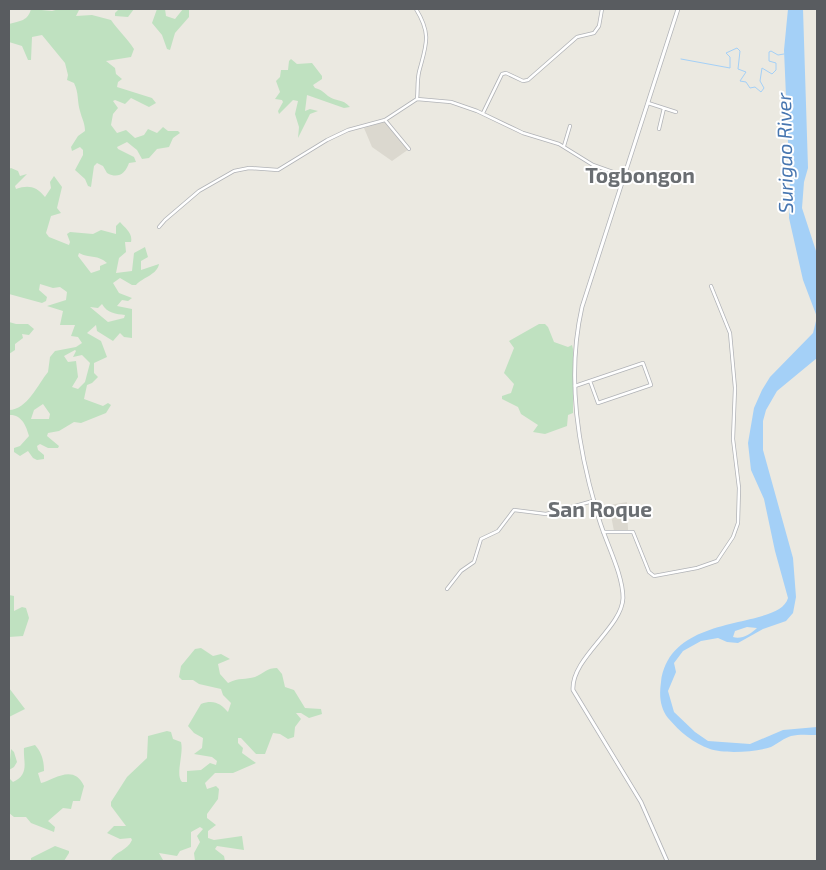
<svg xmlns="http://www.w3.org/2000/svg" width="826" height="870" font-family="'Exo 2',sans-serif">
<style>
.education{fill:#dbd8cf}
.green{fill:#bfe1c0;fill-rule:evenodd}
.water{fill:#a4d0f7;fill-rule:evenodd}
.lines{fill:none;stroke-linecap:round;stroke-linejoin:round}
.stream{stroke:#a4d0f7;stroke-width:1}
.minor-casing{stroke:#b1b3b7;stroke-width:4}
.tertiary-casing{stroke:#b1b3b7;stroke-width:4.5}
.minor{stroke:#fff;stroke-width:2.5}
.tertiary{stroke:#fff;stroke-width:3}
.labels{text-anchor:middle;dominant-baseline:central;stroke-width:4;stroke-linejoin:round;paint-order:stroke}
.water-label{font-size:20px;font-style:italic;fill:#4776b0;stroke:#fff}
.quarter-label{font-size:21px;font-weight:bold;fill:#6a6e72;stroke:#fff}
</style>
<rect width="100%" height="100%" fill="#ebe9e1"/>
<path class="education" d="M 386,121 L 409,149 L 392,161 L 372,147 L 364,128 Z
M 627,502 L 628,530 L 614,531 L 609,505 Z"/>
<path class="green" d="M 31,9 L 52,11 L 59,9 L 94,9 L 79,10 L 76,16 L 92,15 L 111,20 C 118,30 127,38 134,49 L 131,57 L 106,61 L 115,68 L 116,74 L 122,79 L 118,82 L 117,87 L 152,98 L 156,103 L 149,107 L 131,98 L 125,104 L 115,100 L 113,101 L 118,108 L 113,114 L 111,125 L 117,133 L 126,130 L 135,138 L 144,135 L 148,129 L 157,133 L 163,127 L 168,131 L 178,131 L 180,133 L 173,138 L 169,147 L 157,149 L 149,158 L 142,159 L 137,150 L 127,142 L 117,147 L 118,149 L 134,157 L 136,162 L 129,163 C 125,174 118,179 107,173 L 103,166 L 97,163 L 94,166 L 91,187 L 88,186 L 85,179 L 75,170 L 83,155 L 83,150 L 80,147 L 72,151 L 71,147 L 78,136 L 85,131 C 85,123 82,119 80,111 C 77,101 79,93 74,83 L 67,80 L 68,75 L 65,63 L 42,35 L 32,37 L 31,60 L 28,60 L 22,46 L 9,42 L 9,24 C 20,21 28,21 31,9 Z
M 119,9 L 134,9 L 128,17 L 115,16 L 115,13 Z
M 157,9 L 165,9 L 166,16 L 175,19 L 183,9 L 189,9 L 189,17 L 175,33 L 170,50 L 167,49 L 162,35 L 152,23 Z
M 291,59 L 297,64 L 312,63 L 322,76 L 322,79 L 313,85 L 315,88 C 322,90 323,92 328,96 C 336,102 342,98 350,107 L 344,108 L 307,95 L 305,111 L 310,109 L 318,111 L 310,114 L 298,138 L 299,127 L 295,114 L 298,101 L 293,100 L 279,114 L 278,111 L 283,102 L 282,100 L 275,99 L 280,92 L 276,81 L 280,77 L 281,70 L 288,70 L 289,61 Z
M 11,168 L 18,171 L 20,176 L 27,174 L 15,186 L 16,189 C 28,185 36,186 45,197 L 51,188 L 50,182 L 54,176 L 62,187 L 57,208 L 61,213 L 51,216 L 46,233 L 49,237 L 69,245 L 70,242 L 67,234 L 70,232 L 93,234 L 101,230 L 116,234 L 116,226 L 120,222 C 125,228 133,233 131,242 L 125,242 L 126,252 L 119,258 L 116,273 L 132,271 L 134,253 L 145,247 L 148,257 L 141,261 L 141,270 L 159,264 C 157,275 143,277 136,285 L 132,285 L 120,278 L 113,283 L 119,293 L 132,298 L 128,301 L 122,300 L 117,306 L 132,309 L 132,338 L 124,337 L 120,333 L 113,341 L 97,331 L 96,325 L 87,333 L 101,341 L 107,357 L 94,363 L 94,373 L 98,377 L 92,383 L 87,385 L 84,399 L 103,406 L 108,403 L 111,405 L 106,413 L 81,423 L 74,422 L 59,431 L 48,433 L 47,436 L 59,446 L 58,448 L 48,448 L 40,444 L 37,446 L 38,450 L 44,455 L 44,459 L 37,460 L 33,458 L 28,451 L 20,456 L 14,452 L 14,448 L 20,446 L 29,436 C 26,425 21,414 9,415 L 9,410 C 27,410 38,384 48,372 L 50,357 L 55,351 L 76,347 L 82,343 L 78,337 L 71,336 L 75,325 L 60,325 L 63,311 L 47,306 L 66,300 L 67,292 L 60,287 L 53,288 L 40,284 L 39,290 L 47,297 L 46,301 L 42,303 L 9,294 L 9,169 ZM 79,253 C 90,259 97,254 107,263 L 100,266 L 100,270 L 91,273 L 78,256 ZM 102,304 C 107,313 116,314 125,315 L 124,318 L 108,322 L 90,307 L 98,308 ZM 75,350 L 76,351 L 73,357 L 82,355 L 90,363 L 85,382 L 78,389 L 72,387 L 78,377 L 76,361 L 68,362 L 64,356 ZM 43,404 L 50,414 L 49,419 L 31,419 L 34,410 Z
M 9,322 L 16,324 L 28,324 L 34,329 L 29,335 L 22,334 L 23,338 L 15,344 L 15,350 L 9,354 Z
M 539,324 L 545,324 L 548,327 L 554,342 L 568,347 L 572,345 L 573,349 L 573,413 L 568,415 L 567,426 L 545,434 L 533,432 L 538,425 L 521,414 L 518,407 L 502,399 L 502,396 L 511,393 L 514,384 L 504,373 L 514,348 L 509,341 Z
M 9,595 L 14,596 L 14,611 L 22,607 L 26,608 L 29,618 L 23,636 L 9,637 Z
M 201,648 L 213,656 L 221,654 L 230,659 L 218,664 L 220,674 L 228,683 C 239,677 246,680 255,677 C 264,673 267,668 277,668 L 282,674 L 285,687 L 294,690 L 305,708 L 321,709 L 322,714 L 309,718 L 301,713 L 296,713 L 301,719 L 295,727 L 294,737 L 288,739 L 280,734 L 273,733 L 265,754 L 256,754 L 241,738 L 238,738 L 238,743 L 243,748 L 242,753 L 256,763 L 233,773 L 215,773 L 205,783 L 207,789 L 216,786 L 219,789 L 218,799 L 207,814 L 207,818 L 216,825 L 208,831 L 208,838 L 214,840 L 242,836 L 244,850 L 217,846 L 215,849 L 224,856 L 225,861 L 195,861 L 194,853 L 200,842 L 197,836 L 203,829 L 200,827 L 191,832 L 191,847 L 180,851 L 177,856 L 159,853 L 163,860 L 160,861 L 110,861 C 116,851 127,851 132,840 L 131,838 L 120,839 L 107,833 L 114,826 L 126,826 L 111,806 L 111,802 L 127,777 L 147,758 L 148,736 L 167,731 L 171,732 L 173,739 L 181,742 C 184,754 175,775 182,782 L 187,782 L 187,771 L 201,770 L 210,763 L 216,765 L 217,761 L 212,757 L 194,754 L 202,748 L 203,738 L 194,733 L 188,726 L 201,704 C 214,699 221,704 228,712 L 231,703 L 223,695 L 221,689 L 199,684 L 193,680 L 182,680 L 179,677 L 181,666 L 195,649 Z
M 9,688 L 25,709 L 9,717 Z
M 35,745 C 42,753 44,761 44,771 L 38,773 L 41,783 C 53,780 74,763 84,786 L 80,801 L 73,801 L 71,809 L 63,808 L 48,821 L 55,827 L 54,832 L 31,823 L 26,817 L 14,817 L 9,813 L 9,778 L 13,782 C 30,774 23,762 24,748 Z
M 11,749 L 14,752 L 17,762 L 14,767 L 9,770 Z
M 55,846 L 69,851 L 69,853 L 64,861 L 31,861 L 31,858 Z"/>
<path class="water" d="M 788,9 L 803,9 L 808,168 L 804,182 L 802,208 L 817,254 L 817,358 L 777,391 L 766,410 L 763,421 L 763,450 L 793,558 L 796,597 L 793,613 L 786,621 L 763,629 L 738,643 L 727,642 L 718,638 L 701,641 L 683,651 L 674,663 L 676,672 L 668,691 L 674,712 L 695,732 L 708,741 L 750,744 L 783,730 L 817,727 L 817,735 C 809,735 799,734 791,736 C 784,738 777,744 771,747 C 756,752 725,754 710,749 C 693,743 680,732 668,718 C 660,707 659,696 661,682 C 670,610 779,631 788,598 L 775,551 L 764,499 L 751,470 L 748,443 L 754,408 L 762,390 L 770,377 L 813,333 L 817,317 L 803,280 L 789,218 L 790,189 L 784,50 ZM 747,627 L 757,628 C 751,634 741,640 733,637 L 735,631 Z"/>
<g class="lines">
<path class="stream" d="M 681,59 L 730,68 L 730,57 L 726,53 L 737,48 L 740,51 L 738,69 L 746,72 L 740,81 L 746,82 L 750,88 L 755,87 L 761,92 L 764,88 L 760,81 L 762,68 L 772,74 L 776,70 L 776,63 L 769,61 L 769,52 L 771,51 L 778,55 L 784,54"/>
<g class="minor-casing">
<path id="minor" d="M 416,9 C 432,35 426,45 419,72 C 417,81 418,90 417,99
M 648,103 L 676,112
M 483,113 L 502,74 L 506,73 L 523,81 L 528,80 L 577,37 L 594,33 L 599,26 L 602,9
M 385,120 L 409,149
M 659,129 L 664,108
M 564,146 L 570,126
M 159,227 L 165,220 L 199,191 L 234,171 L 249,168 L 278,170 L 327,140 L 348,130 L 385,120 L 417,99 L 451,102 L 477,111 L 523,133 L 559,144 L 593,165 L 624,176
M 575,386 L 643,363 L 651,385 L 598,403 L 590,381
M 603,532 L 633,532 L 649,572 L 654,576 L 697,568 L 717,561 L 733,537 L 738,523 L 739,488 L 733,439 L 735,388 L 730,333 L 711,286
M 447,589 L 461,571 L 474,562 L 481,539 L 498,531 L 514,510 L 546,514 L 593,501"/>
</g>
<g class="tertiary-casing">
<path id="tertiary" d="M 667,861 L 641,802 L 573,690 C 571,658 622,628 623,598 C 623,574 606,543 599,519 C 578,450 566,378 582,307 L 678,9"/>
</g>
<use href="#minor" class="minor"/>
<use href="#tertiary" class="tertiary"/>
</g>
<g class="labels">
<g class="water-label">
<text transform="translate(784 153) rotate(-91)">Surigao River</text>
</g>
<g class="quarter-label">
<text x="640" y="174">Togbongon</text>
<text x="600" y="508">San Roque</text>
</g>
</g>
<rect width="826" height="870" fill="none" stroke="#595c60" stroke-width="20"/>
</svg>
